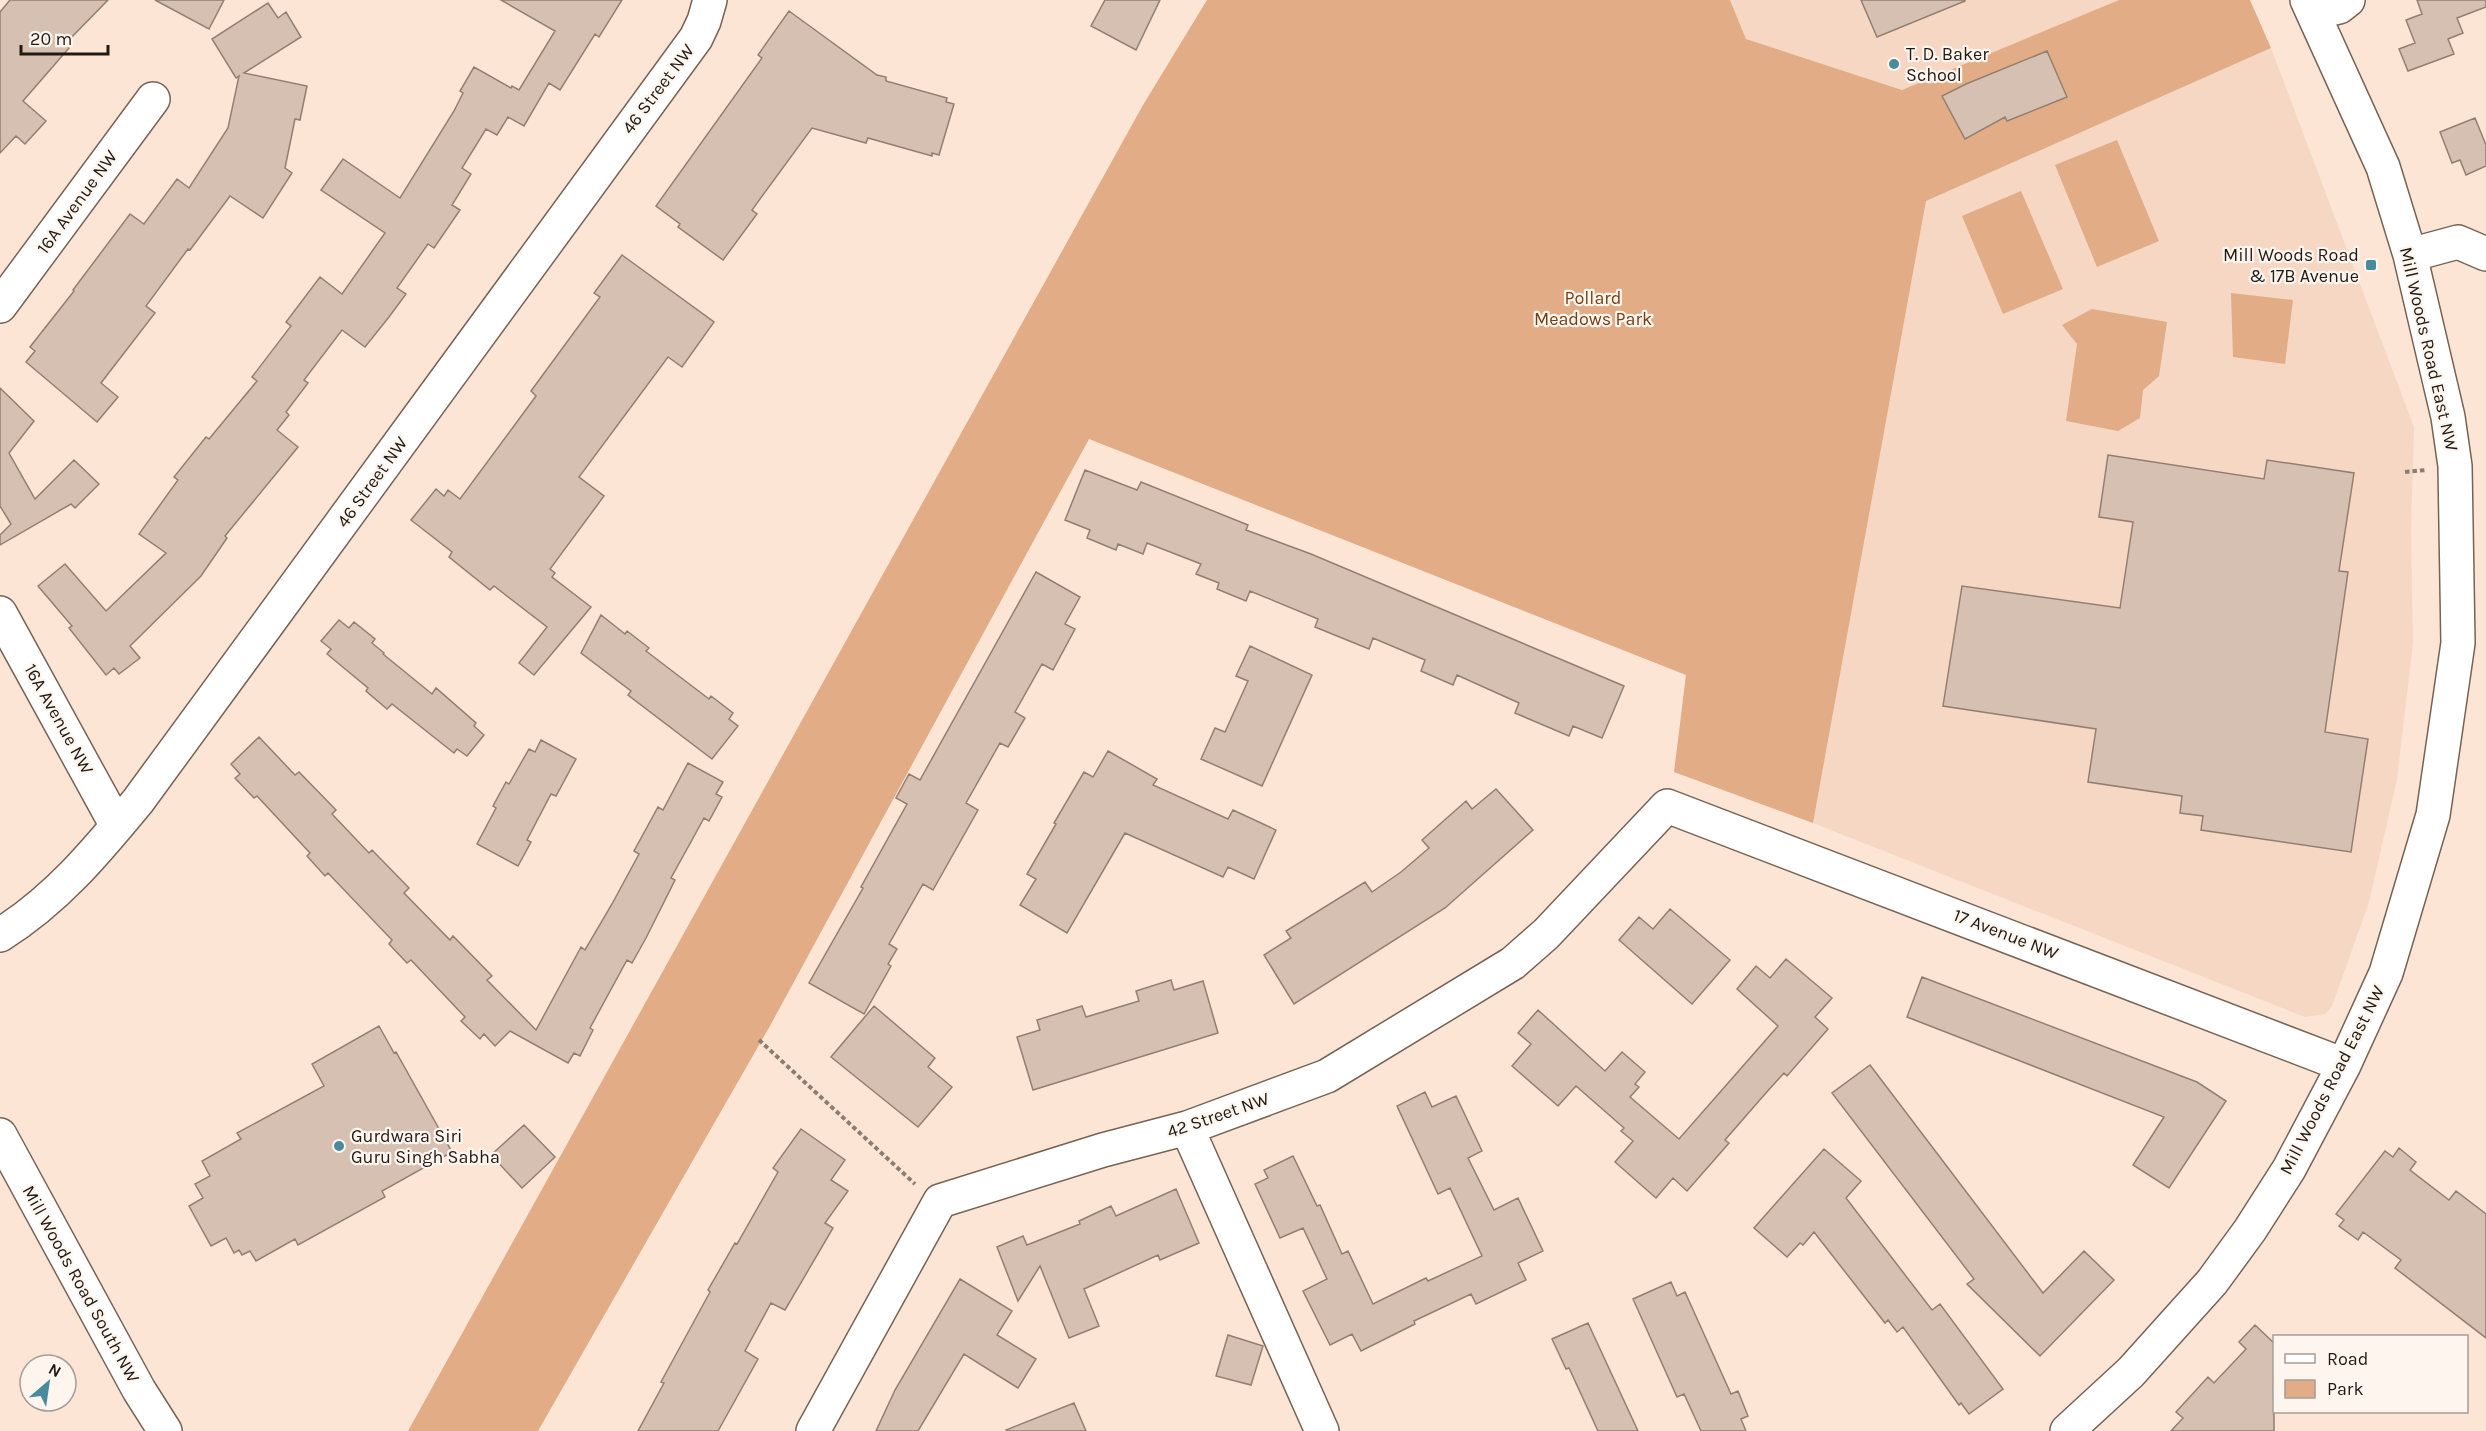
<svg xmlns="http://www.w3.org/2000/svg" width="2486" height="1431" font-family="Karla,sans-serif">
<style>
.built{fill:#f5d7c3}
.green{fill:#e1ac86}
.building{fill:#d6c0b1;stroke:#937f71;stroke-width:1.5}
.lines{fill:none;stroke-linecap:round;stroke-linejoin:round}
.minor-casing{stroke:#776355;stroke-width:36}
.path{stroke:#8c7d72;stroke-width:4;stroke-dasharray:4.5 3;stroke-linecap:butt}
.minor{stroke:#fff;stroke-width:33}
.poi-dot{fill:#488b9c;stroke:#fef5ef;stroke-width:2}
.labels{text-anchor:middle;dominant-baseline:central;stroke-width:4.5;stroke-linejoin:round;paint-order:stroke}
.poi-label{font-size:18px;fill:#211a14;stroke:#fef5ef;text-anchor:start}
.street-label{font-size:18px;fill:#211a14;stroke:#fef5ef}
.park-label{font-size:18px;fill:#733f11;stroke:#fef5ef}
</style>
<rect width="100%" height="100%" fill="#fce5d5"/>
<path class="built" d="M 1730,0 L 2119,0 L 1902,90 L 1746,39 Z
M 2271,48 L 2414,427 L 2411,529 L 2413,643 L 2397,779 L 2369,902 L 2332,1006 L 2325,1014 L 2305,1017 L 1813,823 L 1926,201 Z"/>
<path class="green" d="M 1207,0 L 1730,0 L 1746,39 L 1902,90 L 2119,0 L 2250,0 L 2271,48 L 1926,201 L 1813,823 L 1674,772 L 1686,675 L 1089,439 L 771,1024 L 538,1431 L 408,1431 L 1143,105 Z
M 2117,140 L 2159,241 L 2097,267 L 2055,165 Z
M 2021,191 L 2063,289 L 2003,314 L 1962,216 Z
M 2231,293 L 2293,300 L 2285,364 L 2233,357 Z
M 2092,309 L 2167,322 L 2159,376 L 2143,390 L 2140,418 L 2118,431 L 2066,421 L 2077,344 L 2062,325 Z"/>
<path class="building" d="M 10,0 L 108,0 L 65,44 L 69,48 L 23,101 L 46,121 L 25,144 L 16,136 L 0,153 L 0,12 Z
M 155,0 L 224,0 L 209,29 Z
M 501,0 L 622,0 L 599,37 L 595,34 L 560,90 L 549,83 L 524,126 L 508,117 L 497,135 L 486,129 L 462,168 L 471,174 L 452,205 L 460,210 L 434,248 L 428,244 L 397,288 L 406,294 L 389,317 L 365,347 L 342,330 L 304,380 L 308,383 L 286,412 L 289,415 L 277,430 L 298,447 L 225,536 L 227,538 L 201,576 L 130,646 L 140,658 L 119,674 L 114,668 L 106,675 L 69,628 L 72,626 L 38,586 L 65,564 L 106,611 L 166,553 L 139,534 L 178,480 L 174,477 L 206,437 L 209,439 L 257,381 L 252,377 L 291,326 L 286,322 L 320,277 L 342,294 L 385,233 L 321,190 L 343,159 L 400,198 L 454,111 L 463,93 L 460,91 L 474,67 L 511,88 L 512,86 L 519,90 L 555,31 Z
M 1105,0 L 1160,0 L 1136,50 L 1091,26 Z
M 1861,0 L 1965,0 L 1965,1 L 1877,37 Z
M 2417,0 L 2486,0 L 2486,7 L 2457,18 L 2463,33 L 2448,39 L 2454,54 L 2408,71 L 2399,49 L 2415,43 L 2406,20 L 2422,14 Z
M 268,3 L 278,18 L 286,12 L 301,37 L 244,73 L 307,86 L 300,120 L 295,119 L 285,168 L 292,173 L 263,218 L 230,196 L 190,250 L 188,249 L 146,306 L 155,313 L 101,383 L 118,397 L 97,422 L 26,362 L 35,351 L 30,347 L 74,291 L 73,290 L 130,214 L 144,224 L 177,179 L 189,188 L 228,128 L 239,76 L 236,78 L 212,39 Z
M 789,11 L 877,75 L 886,77 L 886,81 L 947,98 L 946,102 L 954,104 L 939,155 L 932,153 L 932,156 L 868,138 L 866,143 L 812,128 L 752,210 L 757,214 L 723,260 L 678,227 L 680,224 L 656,206 L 762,58 L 758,55 Z
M 2047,51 L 2067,97 L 2007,121 L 2005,117 L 1965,139 L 1942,96 L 1966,84 Z
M 2475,118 L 2486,145 L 2486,166 L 2466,175 L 2460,160 L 2452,163 L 2440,132 Z
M 622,255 L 714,322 L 682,367 L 668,357 L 579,477 L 604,496 L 550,569 L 555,573 L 552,577 L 591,607 L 534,675 L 519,663 L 547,627 L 494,586 L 490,590 L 449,557 L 452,552 L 411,520 L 436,489 L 444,496 L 448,490 L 460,499 L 536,396 L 531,391 L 600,297 L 594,293 Z
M 0,388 L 34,421 L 9,453 L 35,499 L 74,460 L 99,484 L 75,508 L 71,504 L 0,545 L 0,535 L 11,524 L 0,506 Z
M 2108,455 L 2264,479 L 2267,460 L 2354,473 L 2339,571 L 2348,572 L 2325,732 L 2368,739 L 2351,852 L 2201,830 L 2203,816 L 2180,813 L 2182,796 L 2088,782 L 2096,729 L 1943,706 L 1962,586 L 2120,608 L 2133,522 L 2099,517 Z
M 1085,470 L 1137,490 L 1141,482 L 1248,525 L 1246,530 L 1311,554 L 1624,686 L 1602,738 L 1573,726 L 1569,736 L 1515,713 L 1519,703 L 1457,675 L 1453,685 L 1421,671 L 1425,660 L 1373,638 L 1369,649 L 1315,627 L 1318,619 L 1250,591 L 1246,601 L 1217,589 L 1219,583 L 1196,574 L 1201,564 L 1147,543 L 1143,554 L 1118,544 L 1116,550 L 1087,538 L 1090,530 L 1065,520 Z
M 1036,572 L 1080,597 L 1065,624 L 1075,629 L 1053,670 L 1042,664 L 1015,712 L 1025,718 L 1008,747 L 1000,743 L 966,803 L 978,810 L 933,890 L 923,884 L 889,944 L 897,949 L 888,964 L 891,966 L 864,1014 L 809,983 L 863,888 L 861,887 L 907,804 L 896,798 L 909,774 L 920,780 Z
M 601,615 L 625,634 L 627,631 L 649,648 L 646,651 L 709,699 L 711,696 L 733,713 L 729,719 L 738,726 L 712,759 L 628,695 L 631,691 L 581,653 Z
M 339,620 L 349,628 L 354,622 L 375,639 L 372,643 L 384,653 L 383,654 L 432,694 L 436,688 L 476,723 L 474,726 L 484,735 L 467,756 L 457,749 L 454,753 L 392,704 L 387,709 L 366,691 L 368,688 L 327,654 L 331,649 L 321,641 Z
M 1250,646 L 1312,675 L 1262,786 L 1201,759 L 1215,728 L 1225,732 L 1248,681 L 1236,676 Z
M 259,737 L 295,775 L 299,772 L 336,810 L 332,814 L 369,853 L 372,850 L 409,888 L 404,893 L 450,940 L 453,936 L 492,976 L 487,980 L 536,1030 L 581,947 L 585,950 L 612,904 L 639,854 L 634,851 L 658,807 L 663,810 L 688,763 L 723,782 L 716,794 L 722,797 L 709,821 L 704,818 L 692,840 L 671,878 L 675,880 L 646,938 L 632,963 L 627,960 L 590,1028 L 593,1030 L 580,1056 L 574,1053 L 568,1063 L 510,1031 L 495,1046 L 484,1034 L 480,1039 L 461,1021 L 465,1017 L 411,960 L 407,963 L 389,944 L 392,940 L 328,873 L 325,876 L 307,856 L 310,853 L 257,796 L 254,798 L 235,778 L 240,774 L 231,764 Z
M 541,740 L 576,759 L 556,796 L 551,794 L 527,840 L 531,842 L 518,866 L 477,844 L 496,808 L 493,806 L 506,782 L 509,784 L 529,749 L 535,752 Z
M 1108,751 L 1157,779 L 1153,785 L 1228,819 L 1233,810 L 1276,830 L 1254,879 L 1228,867 L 1223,877 L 1125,833 L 1067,933 L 1020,905 L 1036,879 L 1027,874 L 1056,824 L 1054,823 L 1084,772 L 1093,777 Z
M 1496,789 L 1533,830 L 1445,908 L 1294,1004 L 1264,955 L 1291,938 L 1286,931 L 1365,882 L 1372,892 L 1401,872 L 1429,848 L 1422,840 L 1466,801 L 1472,809 Z
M 1670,909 L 1730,960 L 1692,1004 L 1619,940 L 1639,917 L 1653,929 Z
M 1786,959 L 1832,998 L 1815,1017 L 1828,1029 L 1787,1076 L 1784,1073 L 1765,1094 L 1725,1140 L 1729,1143 L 1687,1191 L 1673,1178 L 1656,1198 L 1615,1162 L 1633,1141 L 1621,1131 L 1624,1128 L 1576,1086 L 1558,1106 L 1512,1066 L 1531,1044 L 1518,1033 L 1538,1010 L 1605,1071 L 1622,1052 L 1645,1072 L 1635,1084 L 1639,1087 L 1630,1097 L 1679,1139 L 1778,1026 L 1737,989 L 1756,966 L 1770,978 Z
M 1922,977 L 2197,1082 L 2226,1101 L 2169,1188 L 2133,1165 L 2164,1117 L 1907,1017 Z
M 1171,980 L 1174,990 L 1203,981 L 1218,1033 L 1033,1090 L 1017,1037 L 1040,1030 L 1037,1020 L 1082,1006 L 1086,1017 L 1139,1001 L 1136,991 Z
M 874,1006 L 935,1058 L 928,1067 L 952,1087 L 918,1127 L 831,1057 Z
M 379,1026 L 394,1053 L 396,1052 L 452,1152 L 382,1191 L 385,1197 L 298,1245 L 295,1239 L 256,1261 L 250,1251 L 242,1255 L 239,1250 L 234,1253 L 226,1238 L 211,1246 L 189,1206 L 203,1198 L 195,1184 L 210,1176 L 202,1161 L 241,1139 L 237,1133 L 324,1086 L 312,1064 Z
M 1870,1065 L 2043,1293 L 2084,1251 L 2114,1280 L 2040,1356 L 1967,1284 L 1974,1279 L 1832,1093 Z
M 1425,1092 L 1432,1107 L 1456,1096 L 1482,1151 L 1468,1158 L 1494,1210 L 1518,1198 L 1543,1251 L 1518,1263 L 1526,1280 L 1476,1304 L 1471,1294 L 1414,1321 L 1415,1324 L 1361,1351 L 1352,1334 L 1330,1345 L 1303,1291 L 1327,1279 L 1303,1228 L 1280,1238 L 1255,1184 L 1268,1178 L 1264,1170 L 1293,1156 L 1317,1206 L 1320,1205 L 1342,1254 L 1348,1251 L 1373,1304 L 1426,1278 L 1428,1281 L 1482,1256 L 1450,1188 L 1438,1194 L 1397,1106 Z
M 524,1125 L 555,1157 L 522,1188 L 491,1155 Z
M 801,1129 L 845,1160 L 831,1180 L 848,1191 L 825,1223 L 833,1228 L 785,1310 L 771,1303 L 745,1351 L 758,1359 L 718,1431 L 638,1431 L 664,1383 L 661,1382 L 710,1292 L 708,1290 L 735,1243 L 737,1244 L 778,1172 L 773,1168 Z
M 2399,1148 L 2416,1162 L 2410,1170 L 2449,1200 L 2456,1191 L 2486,1214 L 2486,1338 L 2395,1268 L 2401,1260 L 2363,1232 L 2358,1240 L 2339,1226 L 2344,1220 L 2336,1214 L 2385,1151 L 2393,1157 Z
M 1824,1149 L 1861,1181 L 1846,1198 L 1932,1310 L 1940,1304 L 2003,1389 L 1969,1414 L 1961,1403 L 1959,1405 L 1903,1327 L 1897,1332 L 1888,1320 L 1885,1323 L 1814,1232 L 1803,1245 L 1800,1243 L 1787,1257 L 1754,1228 Z
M 1176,1189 L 1199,1243 L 1160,1260 L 1158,1255 L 1084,1289 L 1099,1326 L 1069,1338 L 1040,1266 L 1018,1301 L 997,1247 L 1023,1236 L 1027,1245 L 1080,1224 L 1079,1221 L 1111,1206 L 1116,1216 Z
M 960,1279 L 1012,1311 L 997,1335 L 1036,1359 L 1018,1388 L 964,1354 L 918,1431 L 876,1431 L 895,1390 Z
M 1671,1282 L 1677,1296 L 1685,1292 L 1731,1394 L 1738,1391 L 1748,1416 L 1741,1419 L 1746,1431 L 1701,1431 L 1684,1394 L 1677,1397 L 1633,1299 Z
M 1588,1323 L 1638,1431 L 1598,1431 L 1569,1368 L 1566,1369 L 1552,1339 Z
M 2255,1325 L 2274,1343 L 2274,1431 L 2171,1431 L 2183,1418 L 2176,1412 L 2208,1377 L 2214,1383 L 2246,1349 L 2239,1342 Z
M 1228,1335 L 1263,1346 L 1251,1385 L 1216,1376 Z
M 1074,1403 L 1086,1431 L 1007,1431 L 1006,1430 Z"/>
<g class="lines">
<g class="minor-casing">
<path id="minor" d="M 2313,13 L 2339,7 L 2348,0
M 2410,255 L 2458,242 L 2486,254
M 0,306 L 153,99
M 0,613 L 117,826
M 0,935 C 56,900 96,852 138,801 L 696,38 L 704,21 L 710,0
M 1187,1128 L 1322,1431
M 0,1135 L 139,1390 L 165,1431
M 813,1431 L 940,1201 L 1103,1150 L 1187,1128 L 1327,1076 L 1513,963 L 1546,934 L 1667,806 L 2344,1065
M 2067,1431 L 2131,1372 L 2212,1282 L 2250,1230 L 2289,1169 L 2344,1065 L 2386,973 L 2433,815 L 2458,643 L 2455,466 L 2448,417 L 2410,255 L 2383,167 L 2307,0"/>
</g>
<path class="path" d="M 2405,472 L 2426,470
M 759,1040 L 915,1184"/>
<use href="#minor" class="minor"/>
</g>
<g class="poi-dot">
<circle cx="1894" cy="64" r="6"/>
<rect x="2365" y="259" width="12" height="12" rx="3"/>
<circle cx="339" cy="1146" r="6"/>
</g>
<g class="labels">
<g class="poi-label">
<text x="1906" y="54">T. D. Baker<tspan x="1906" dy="21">School</tspan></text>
<text x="2359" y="255" text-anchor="end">Mill Woods Road<tspan x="2359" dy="21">&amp; 17B Avenue</tspan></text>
<text x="351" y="1136">Gurdwara Siri<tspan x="351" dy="21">Guru Singh Sabha</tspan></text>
</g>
<g class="street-label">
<text transform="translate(658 89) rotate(-53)">46 Street NW</text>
<text transform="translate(77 202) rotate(-54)">16A Avenue NW</text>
<text transform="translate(2429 349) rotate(77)">Mill Woods Road East NW</text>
<text transform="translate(372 482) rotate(-54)">46 Street NW</text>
<text transform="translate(59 719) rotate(61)">16A Avenue NW</text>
<text transform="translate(2006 934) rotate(21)">17 Avenue NW</text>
<text transform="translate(2332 1080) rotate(-63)">Mill Woods Road East NW</text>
<text transform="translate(1218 1115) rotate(-19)">42 Street NW</text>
<text transform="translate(81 1284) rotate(61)">Mill Woods Road South NW</text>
</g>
<g class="park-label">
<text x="1593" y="298">Pollard<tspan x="1593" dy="21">Meadows Park</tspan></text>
</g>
</g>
<rect x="2273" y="1335" width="195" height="78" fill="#fef5ef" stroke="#a69d97" stroke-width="1.5"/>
<rect x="2285" y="1354" width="30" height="9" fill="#ffffff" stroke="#a69d97" stroke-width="1.5"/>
<text x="2327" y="1365" font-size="18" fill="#211a14">Road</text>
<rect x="2285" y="1380" width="30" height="18" fill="#e1ac86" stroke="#a69d97" stroke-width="1.5"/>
<text x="2327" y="1395" font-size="18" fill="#211a14">Park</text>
<g transform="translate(48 1383) rotate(29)"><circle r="28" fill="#fef5ef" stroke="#a69d97" stroke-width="1.5"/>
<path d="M0-4.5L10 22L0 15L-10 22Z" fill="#488b9c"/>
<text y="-9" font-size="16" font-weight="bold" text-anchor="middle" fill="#211a14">N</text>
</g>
<path d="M21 45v9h87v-9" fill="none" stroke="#211a14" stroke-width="3"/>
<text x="30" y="45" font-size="18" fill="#211a14" stroke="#fef5ef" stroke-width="4.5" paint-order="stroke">20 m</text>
</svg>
